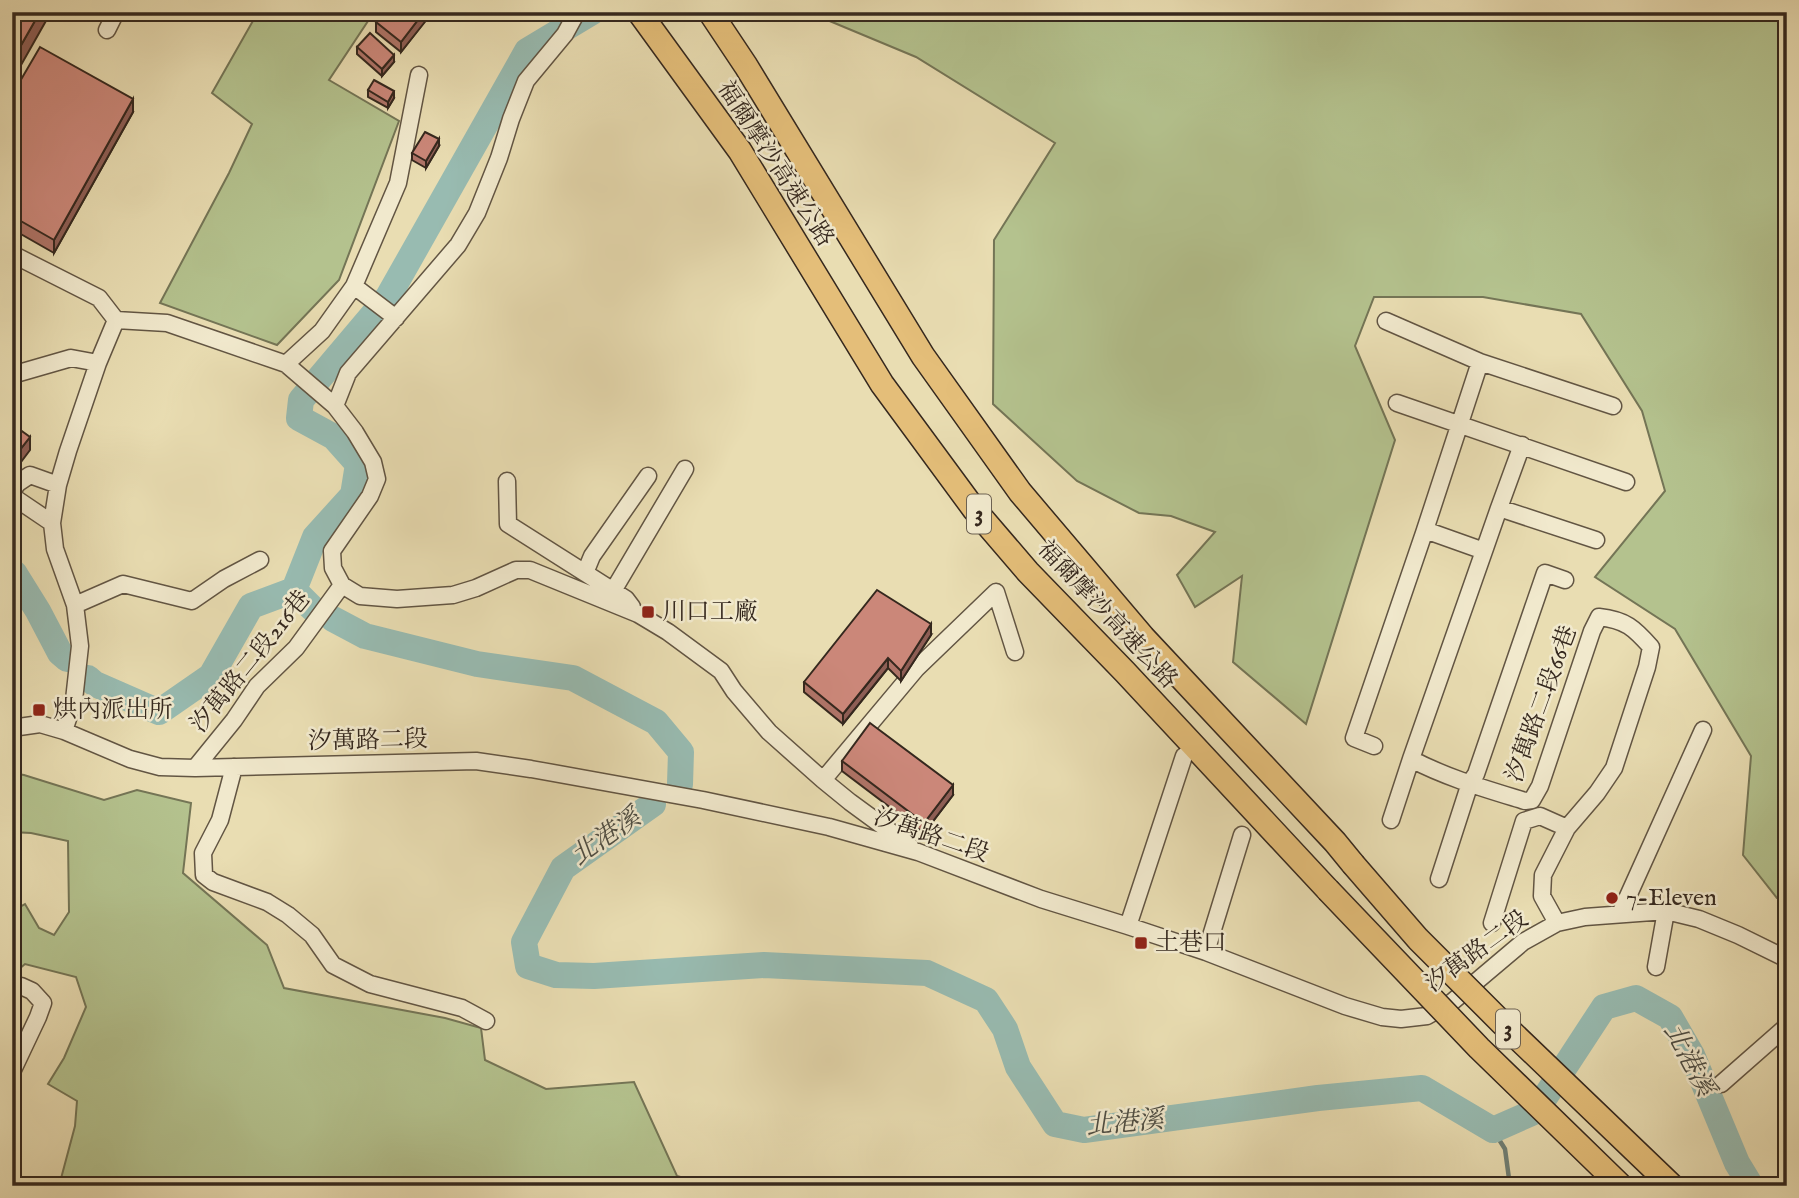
<svg xmlns="http://www.w3.org/2000/svg" width="1799" height="1198" font-family="'IM FELL English','Noto Serif TC',serif">
<style>
.green{fill:#b4c28e;stroke:#747556;stroke-width:2}
.lines{fill:none;stroke-linecap:round;stroke-linejoin:round}
.stream{stroke:#708076;stroke-width:4.5}
.river{stroke:#98bbb1;stroke-width:26}
.minor-casing{stroke:#625543;stroke-width:19}
.highway-casing{stroke:#35281e;stroke-width:26}
.minor{stroke:#f1e9cd;stroke-width:16}
.highway{stroke:#e4be79;stroke-width:23}
.highway-bridge-casing{stroke:#35281e;stroke-width:26;stroke-linecap:butt}
.highway-bridge{stroke:#e4be79;stroke-width:23}
.wall{fill:#af7468;stroke:#35281e;stroke-width:2}
.shaded-wall{fill:#8e5e55;stroke:#35281e;stroke-width:2}
.building{fill:#cb8779;stroke:#35281e;stroke-width:2}
.poi-dot{fill:#8f2418;stroke:#f1e9cd;stroke-width:2.5}
.labels{text-anchor:middle;dominant-baseline:central;stroke-width:5;stroke-linejoin:round;paint-order:stroke}
.shield{fill:#f1e9cd;stroke:#6d6252;stroke-width:2}
.shield-label{font-size:23px;font-weight:bold;fill:#35281e}
.street-label{font-size:24px;fill:#35281e;stroke:#f1e9cd}
.poi-label{font-size:24px;fill:#35281e;stroke:#f1e9cd;text-anchor:start}
.water-label{font-size:26px;font-style:italic;fill:#4e4d43;stroke:#f1e9cd}
</style>
<rect width="100%" height="100%" fill="#e9ddb2"/>
<filter id="stains"><feTurbulence type="fractalNoise" baseFrequency=".00286" numOctaves="4"/><feColorMatrix values="0 0 0 0 .2 0 0 0 0 .09 0 0 0 0 .02 0 0 0 .5 -.17"/></filter>
<radialGradient id="worn" r=".72"><stop offset=".6" stop-color="#630" stop-opacity="0"/><stop offset="1" stop-color="#630" stop-opacity=".3"/></radialGradient>
<path class="green" d="M 258,12 L 374,12 L 329,80 L 399,121 L 339,280 L 277,345 L 160,303 L 229,173 L 252,124 L 212,93 Z
M 808,12 L 1787,12 L 1787,900 L 1777,898 L 1743,855 L 1751,756 L 1675,629 L 1595,577 L 1665,491 L 1642,411 L 1581,314 L 1483,297 L 1374,297 L 1355,346 L 1395,440 L 1306,724 L 1233,662 L 1242,576 L 1195,607 L 1177,575 L 1215,532 L 1171,516 L 1139,513 L 1077,481 L 993,404 L 994,240 L 1055,143 L 916,57 Z
M 12,773 L 24,775 L 104,800 L 137,790 L 191,803 L 183,873 L 267,945 L 284,988 L 445,1018 L 481,1028 L 485,1060 L 546,1089 L 634,1082 L 677,1176 L 712,1186 L 59,1186 L 75,1126 L 77,1101 L 48,1084 L 64,1058 L 86,1007 L 76,977 L 25,964 L 12,975 L 12,911 L 25,904 L 39,928 L 54,935 L 69,912 L 68,841 L 31,833 L 12,832 Z"/>
<g class="lines">
<path class="stream" d="M 1493,1130 L 1505,1149 L 1510,1186"/>
<path class="river" d="M 12,571 L 15,574 L 38,611 L 60,653 L 67,659
M 294,590 L 315,537 L 353,495 L 358,464 L 334,437 L 299,418 L 301,400 L 388,297 L 527,51 L 592,12
M 333,619 L 365,636 L 477,664 L 573,678 L 656,722 L 681,752 L 680,784
M 88,678 L 95,684 L 159,712 L 211,676 L 251,606 L 294,590 L 312,608
M 653,804 L 563,868 L 524,942 L 528,966 L 556,975 L 594,976 L 764,965 L 927,973 L 986,1000 L 1005,1029 L 1018,1067 L 1055,1124 L 1084,1130 L 1318,1098 L 1422,1088 L 1493,1130 L 1536,1111 L 1604,1007 L 1636,998 L 1670,1017 L 1692,1055 L 1737,1163 L 1751,1186"/>
<g class="minor-casing">
<path id="minor" d="M 107,30 L 116,12
M 12,254 L 99,298 L 116,320 L 98,363 L 68,451 L 58,485 L 52,523 L 55,549 L 75,605 L 80,646 L 74,700 L 64,731
M 396,318 L 354,286 L 398,183 L 419,75
M 116,320 L 167,323 L 286,364 L 335,406 L 355,432 L 373,462 L 377,479 L 370,496 L 332,551 L 333,568 L 342,585 L 360,596 L 397,599 L 453,595 L 476,588 L 516,570 L 530,570 L 638,614 L 668,632 L 721,671 L 734,691 L 769,732 L 823,780 L 850,802 L 910,846
M 1386,321 L 1480,362 L 1613,406
M 1480,362 L 1425,530 L 1484,551 L 1411,759 C 1447,778 1486,789 1525,801 L 1532,800 L 1540,786 L 1592,631 L 1599,617 C 1626,620 1634,628 1651,647 L 1647,667 L 1614,768 L 1597,793 L 1567,828 L 1543,875 L 1542,896 L 1557,923
M 286,364 L 322,331 L 354,286
M 12,375 L 71,358 L 98,363
M 1397,403 L 1626,482
M 335,406 L 348,373 L 458,245 L 477,213 L 499,158 L 511,119 L 526,81 L 565,34 L 577,12
M 507,481 L 508,524 L 626,599 L 632,607
M 12,491 L 18,483 L 30,475 L 58,485
M 12,496 L 52,523
M 1499,508 L 1522,445
M 1484,551 L 1499,508 L 1596,540
M 585,573 L 592,556 L 648,476
M 613,591 L 685,469
M 75,605 L 123,584 L 192,601 L 224,579 L 260,560
M 12,728 L 40,724 L 64,731 L 130,759 L 160,767 L 195,768 L 476,761 L 531,769 L 703,800 L 829,827 L 918,852 L 1041,899 L 1128,926 L 1206,952 L 1345,1006 L 1382,1017 L 1401,1019 L 1427,1016 L 1452,1002 L 1523,942 L 1557,923 L 1585,917 L 1666,911 L 1699,919 L 1738,935 L 1787,959
M 1374,746 L 1354,738 L 1425,530
M 234,767 L 220,820 L 203,853 L 204,875 L 213,882 L 267,902 L 288,915 L 312,935 L 333,965 L 370,984 L 462,1008 L 486,1021
M 195,768 L 234,720 L 257,686 L 296,648 L 342,585
M 823,780 L 916,669 L 996,592 L 1015,652
M 1391,820 L 1411,759
M 1439,879 L 1470,783 L 1476,774 L 1545,573 L 1565,580
M 1620,914 L 1703,730
M 1492,923 L 1524,821 L 1540,816 L 1567,828
M 1128,926 L 1184,756
M 1206,952 L 1242,835
M 1656,967 L 1666,911
M 12,991 L 21,986 L 32,991 L 43,1003 L 38,1017 L 12,1072
M 1721,1084 L 1787,1026"/>
</g>
<g class="highway-casing">
<path id="highway" d="M 639,12 L 740,151 L 882,384 L 974,509 L 1028,572 L 1125,672 L 1328,890
M 710,12 L 746,66 L 923,356 L 1020,492 L 1143,637 L 1335,842 L 1353,864"/>
</g>
<use href="#minor" class="minor"/>
<use href="#highway" class="highway"/>
<g class="highway-bridge-casing">
<path id="highway-bridge" d="M 1353,864 L 1418,939 L 1502,1023 L 1672,1186
M 1328,890 L 1479,1048 L 1621,1186"/>
</g>
<use href="#highway-bridge" class="highway-bridge"/>
</g>
<path class="wall" d="M 432,12 L 401,52 L 376,32 L 376,22 Z
M 357,47 L 394,62 L 382,76 L 357,54 Z
M 368,90 L 394,98 L 388,108 L 368,97 Z
M 12,95 L 133,112 L 54,253 L 12,229 Z
M 439,146 L 426,168 L 412,160 L 412,153 Z
M 931,635 L 901,681 L 888,668 L 843,724 L 804,692 L 804,682 Z
M 842,761 L 953,795 L 924,833 L 842,771 Z"/>
<path class="shaded-wall" d="M 40,12 L 51,12 L 12,81 L 12,61 Z
M 424,12 L 432,12 L 432,13 L 401,52 L 401,42 Z
M 394,55 L 394,62 L 382,76 L 382,69 Z
M 394,91 L 394,98 L 388,108 L 388,102 Z
M 133,99 L 133,112 L 54,253 L 54,240 Z
M 439,139 L 439,146 L 426,168 L 426,161 Z
M 30,437 L 30,450 L 12,474 L 12,460 Z
M 931,624 L 931,635 L 901,681 L 901,671 Z
M 888,658 L 888,668 L 843,724 L 843,714 Z
M 953,785 L 953,795 L 924,833 L 924,823 Z"/>
<path class="building" d="M 12,12 L 40,12 L 12,61 Z
M 383,12 L 424,12 L 401,42 L 376,22 Z
M 370,33 L 394,55 L 382,69 L 357,47 Z
M 40,47 L 133,99 L 54,240 L 12,216 L 12,95 Z
M 374,80 L 394,91 L 388,102 L 368,90 Z
M 425,132 L 439,139 L 426,161 L 412,153 Z
M 12,424 L 30,437 L 12,460 Z
M 877,590 L 931,624 L 901,671 L 888,658 L 843,714 L 804,682 Z
M 870,723 L 953,785 L 924,823 L 842,761 Z"/>
<g class="poi-dot">
<rect x="641" y="605" width="14" height="14" rx="3.5"/>
<rect x="32" y="703" width="14" height="14" rx="3.5"/>
<circle cx="1612" cy="898" r="7"/>
<rect x="1134" y="936" width="14" height="14" rx="3.5"/>
</g>
<g class="labels">
<g class="shield">
<rect x="967" y="494.5" width="24" height="39" rx="5"/>
<rect x="1496" y="1009.5" width="24" height="39" rx="5"/>
</g>
<g class="shield-label">
<text x="979" y="514">3</text>
<text x="1508" y="1029">3</text>
</g>
<g class="street-label">
<text transform="translate(775 164) rotate(57)">福爾摩沙高速公路</text>
<text transform="translate(1107 615) rotate(47)">福爾摩沙高速公路</text>
<text transform="translate(251 662) rotate(-51)">汐萬路二段216巷</text>
<text transform="translate(1542 704) rotate(-70)">汐萬路二段66巷</text>
<text transform="translate(368 741) rotate(-1)">汐萬路二段</text>
<text transform="translate(931 836) rotate(19)">汐萬路二段</text>
<text transform="translate(1477 952) rotate(-36)">汐萬路二段</text>
</g>
<g class="poi-label">
<text x="662" y="612">川口工廠</text>
<text x="53" y="710">烘內派出所</text>
<text x="1626" y="898">7-Eleven</text>
<text x="1155" y="943">土巷口</text>
</g>
<g class="water-label">
<text transform="translate(606 837) rotate(-35)">北港溪</text>
<text transform="translate(1689 1060) rotate(62)">北港溪</text>
<text transform="translate(1125 1123) rotate(-5)">北港溪</text>
</g>
</g>
<rect width="1799" height="1198" fill="none" stroke="#e9ddb2" stroke-width="42"/>
<rect x="14" y="14" width="1771" height="1170" fill="none" stroke="#35281e" stroke-width="3.5"/>
<rect x="21" y="21" width="1757" height="1156" fill="none" stroke="#35281e" stroke-width="2"/>
<rect width="100%" height="100%" filter="url(#stains)"/>
<rect width="100%" height="100%" fill="url(#worn)"/>
</svg>
